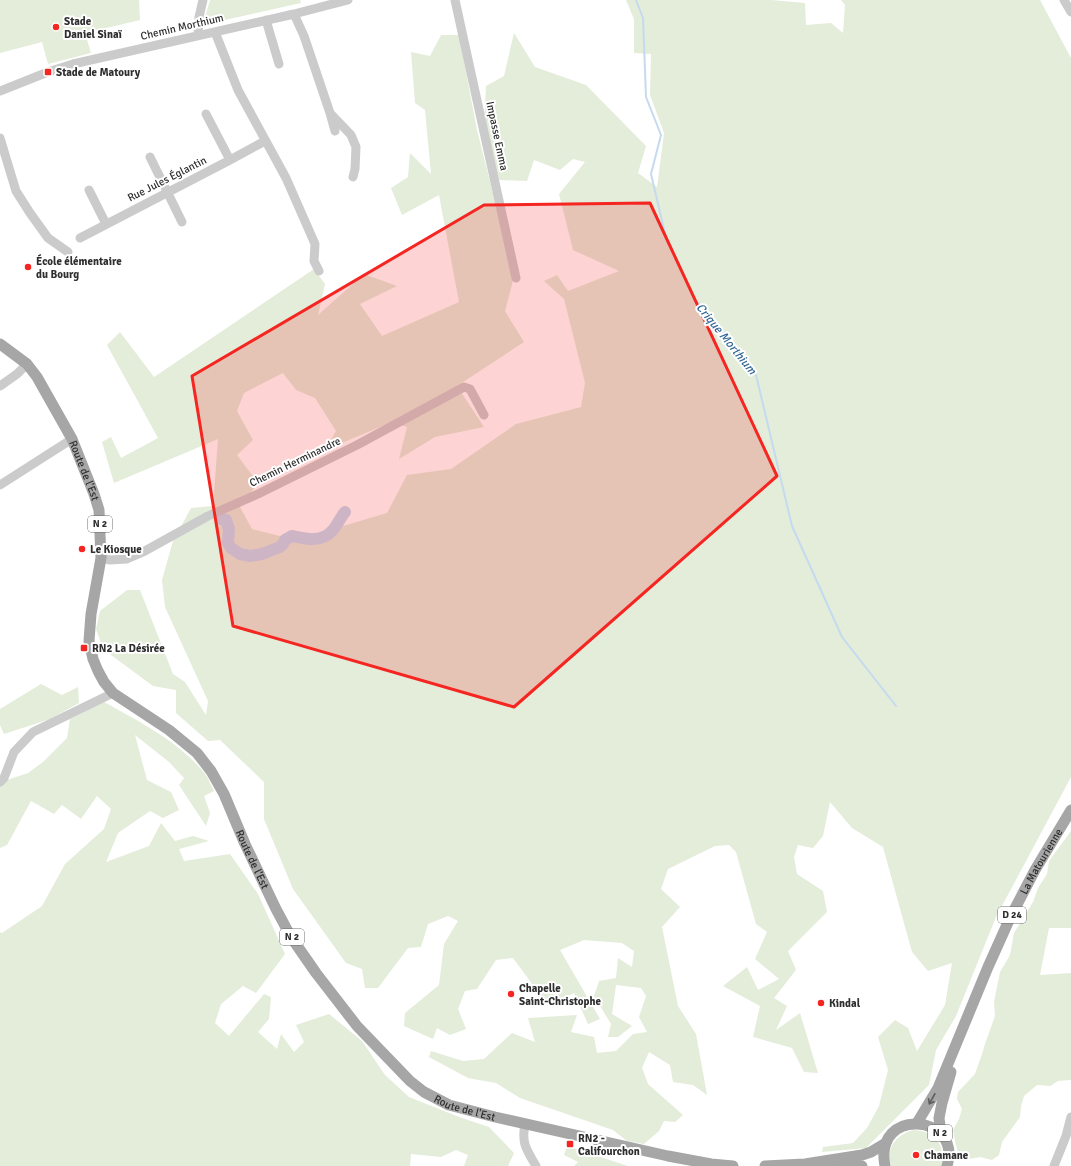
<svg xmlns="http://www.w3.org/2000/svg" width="1071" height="1166" font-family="Signika,sans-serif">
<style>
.green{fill:#e3edda}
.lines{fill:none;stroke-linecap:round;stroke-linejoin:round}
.stream{stroke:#c5daef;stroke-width:2}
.river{stroke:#c5daef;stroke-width:12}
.minor{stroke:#cbcbcb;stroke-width:9}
.major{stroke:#a6a6a6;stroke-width:11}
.oneway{stroke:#5e5e5e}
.marked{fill:#f52521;fill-opacity:0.2;stroke:#f52521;stroke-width:3;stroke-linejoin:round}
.poi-dot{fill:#f52521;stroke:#fff;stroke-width:1.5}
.labels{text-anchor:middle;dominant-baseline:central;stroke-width:4;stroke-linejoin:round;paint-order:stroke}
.shield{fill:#fff;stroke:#6d6d6d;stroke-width:1}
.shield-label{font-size:10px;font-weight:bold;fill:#2e2e2e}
.poi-label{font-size:11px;font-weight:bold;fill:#2e2e2e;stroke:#fff;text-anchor:start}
.street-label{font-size:11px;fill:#2e2e2e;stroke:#fff}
.water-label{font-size:12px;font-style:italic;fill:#356898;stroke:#fff}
</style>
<rect width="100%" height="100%" fill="#fff"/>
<path class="green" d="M 0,0 L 139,0 L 140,20 L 85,33 L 91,53 L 48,64 L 42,42 L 0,53 Z
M 210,0 L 300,0 L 301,3 L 203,25 Z
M 626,0 L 771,0 L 805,3 L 806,25 L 831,23 L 843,33 L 845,5 L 841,0 L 1040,0 L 1071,58 L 1071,777 L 996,917 L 956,1016 L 936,1050 L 929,1085 L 866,1148 L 822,1152 L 823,1147 L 853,1143 L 867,1128 L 879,1106 L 888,1070 L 878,1037 L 895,1020 L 908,1028 L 917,1051 L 945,1005 L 952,963 L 928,971 L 912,952 L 883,847 L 852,828 L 830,802 L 823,836 L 813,848 L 798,845 L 794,857 L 797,874 L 823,891 L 827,912 L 788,951 L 796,970 L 774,998 L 787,1006 L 776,1030 L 800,1013 L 818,1073 L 804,1072 L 792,1048 L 753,1037 L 760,1006 L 723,986 L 747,967 L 758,990 L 779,979 L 755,959 L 767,932 L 756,924 L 736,852 L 729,845 L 715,846 L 668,869 L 661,889 L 680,907 L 662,927 L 678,1006 L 696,1034 L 707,1095 L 693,1085 L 673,1082 L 670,1065 L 649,1052 L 642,1068 L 648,1084 L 683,1115 L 675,1122 L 664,1121 L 659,1131 L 644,1144 L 627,1141 L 613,1130 L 520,1098 L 496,1083 L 468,1078 L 429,1057 L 431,1051 L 463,1061 L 484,1059 L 512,1033 L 535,1042 L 528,1018 L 577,1015 L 571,1032 L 594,1037 L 597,1053 L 616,1051 L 633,1034 L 647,1032 L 639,1017 L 646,996 L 641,988 L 616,985 L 612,1014 L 632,1026 L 618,1037 L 608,1037 L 611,1024 L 594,996 L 599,981 L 616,978 L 618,958 L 632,967 L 634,951 L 622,943 L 584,940 L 560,950 L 600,1019 L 588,1024 L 574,993 L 562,999 L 544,1000 L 513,958 L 496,960 L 477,989 L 465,991 L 458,1009 L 466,1029 L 450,1035 L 437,1028 L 433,1039 L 404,1026 L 405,1013 L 439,985 L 444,944 L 458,921 L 448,916 L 428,924 L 421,947 L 408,948 L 378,988 L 365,988 L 362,969 L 346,963 L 293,889 L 264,819 L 264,782 L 220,740 L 208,741 L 176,713 L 176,690 L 153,686 L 103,649 L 96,629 L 100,611 L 127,590 L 140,590 L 173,674 L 185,682 L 206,715 L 208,701 L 165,607 L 162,580 L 173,541 L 191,508 L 213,506 L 218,439 L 114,483 L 102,442 L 111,437 L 121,458 L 158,438 L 107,345 L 120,332 L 154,377 L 314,269 L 325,284 L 318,315 L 364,274 L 397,286 L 360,304 L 382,336 L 459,302 L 439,195 L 402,215 L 391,188 L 408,177 L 410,153 L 431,174 L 425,110 L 415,103 L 411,52 L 430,56 L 441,35 L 459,35 L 477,130 L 514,277 L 505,311 L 524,342 L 457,386 L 484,427 L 435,437 L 399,459 L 407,427 L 392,422 L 325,450 L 336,431 L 315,398 L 296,390 L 283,373 L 244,393 L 237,411 L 253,440 L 237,455 L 258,483 L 240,507 L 252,529 L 296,540 L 387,513 L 407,475 L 451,469 L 516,424 L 581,407 L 585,383 L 564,299 L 544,281 L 557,275 L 568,291 L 619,271 L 573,250 L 559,194 L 585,162 L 573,159 L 560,170 L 534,160 L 527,181 L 499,180 L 484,122 L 486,86 L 504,76 L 514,33 L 535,67 L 586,85 L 646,146 L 638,173 L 657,187 L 664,133 L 650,95 L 651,54 L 634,53 L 634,19 Z
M 41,684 L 62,695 L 78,687 L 79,703 L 50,719 L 4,734 L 0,725 L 0,709 Z
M 104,702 C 140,722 180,742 206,775 C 209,780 211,786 214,791 L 204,796 L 210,813 L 206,826 L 179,785 L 184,778 L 169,762 L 135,735 L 147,780 L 171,792 L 179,810 L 163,818 L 150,811 L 118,833 L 106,862 L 149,846 L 161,823 L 175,841 L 193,836 L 209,841 L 179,849 L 184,861 L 230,854 L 258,894 L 285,954 L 256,993 L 243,986 L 221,1004 L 215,1023 L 229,1036 L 264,994 L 271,997 L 269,1019 L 258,1032 L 277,1049 L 281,1034 L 294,1052 L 304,1042 L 296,1025 L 329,1014 L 362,1041 L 385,1075 L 409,1097 L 459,1117 L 489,1127 L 514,1153 L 508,1166 L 464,1166 L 468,1155 L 456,1150 L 441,1157 L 411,1154 L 410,1166 L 0,1166 L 0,932 L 2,933 L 42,906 L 65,864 L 104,829 L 111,809 L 97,796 L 81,819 L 62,805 L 54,814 L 31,801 L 7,845 L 0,848 L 0,778 L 7,780 L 28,773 L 43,762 L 67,738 L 70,719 Z
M 1071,831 L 1071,928 L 1049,928 L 1040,975 L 1071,973 L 1071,1080 L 1058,1081 L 1050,1086 L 1037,1085 L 1024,1096 L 1021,1106 L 1020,1117 L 1002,1142 L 999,1155 L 992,1160 L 980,1157 L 969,1159 L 960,1157 C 956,1148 955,1140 953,1130 L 959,1119 L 962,1109 L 957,1099 L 958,1092 L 975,1074 L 982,1054 L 985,1044 L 995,1016 L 994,1002 L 1000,972 L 1010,955 L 1014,933 L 1033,902 L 1038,888 L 1047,874 L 1049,861 Z
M 914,1130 C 936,1132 945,1144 942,1166 L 891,1166 C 885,1148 897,1134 914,1130 Z
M 567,1146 L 628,1166 L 574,1166 L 578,1162 L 564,1155 Z"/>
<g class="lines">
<path class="stream" d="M 636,0 L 643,18 L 646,97 L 661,135 L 651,174 L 666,238 L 694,298 L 756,375 L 792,526 L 842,637 L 896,706"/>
<path class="river" d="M 221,519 L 226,520 L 229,529 L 228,543 L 231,548 L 240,554 L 250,556 L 262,554 L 280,547 L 283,544 L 285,540 L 292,536 C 305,539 321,543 332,531 C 337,526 340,518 345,512"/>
<path class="minor" d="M 455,0 L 516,278
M 1064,0 L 1071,12
M 294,14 L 304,36 L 330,113 L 351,135 L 356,147 L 355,169 L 353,177
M 266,20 L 279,64
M 215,32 L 238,90 L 286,178 L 315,244 L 314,261 L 319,271
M 198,36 L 199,17 L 203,0
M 0,91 L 48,72 L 73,64 L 294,14 L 348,0
M 330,113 L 335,131
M 206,114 L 230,160
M 0,138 L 16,191 L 30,213 L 48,238 L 68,252
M 150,157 L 182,222
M 89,190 L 106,224
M 80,238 L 230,160 L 265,141
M 0,386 L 17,374 L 27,364
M 0,485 L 72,439
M 101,558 L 110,560 L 127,559 L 143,552 L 208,516 L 258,494 L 357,445 L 464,387 L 470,389 L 484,415
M 0,782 L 4,778 L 14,752 L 33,732 L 113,693
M 525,1124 C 521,1144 527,1150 536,1166
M 1054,1166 L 1066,1136 L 1071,1117"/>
<g class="major">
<path id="s1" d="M 0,344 L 27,364 L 37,377 L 72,439 L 94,494 L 99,510 L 101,558 L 91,614 L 89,641 L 93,659 L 98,671 L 104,682 L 113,693 L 169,730 L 197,753 L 211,771 L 224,794 L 245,844 L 276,909 L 291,937 L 316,973 L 357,1026 L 410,1081 L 424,1092 L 449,1105 L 495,1117 L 668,1156 L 711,1164 L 733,1166"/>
<path id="s2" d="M 917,1123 L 938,1088 L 988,967 L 1010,918 L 1035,870 L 1071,810"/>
<path d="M 941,1134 L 939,1118 L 942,1103 L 951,1072"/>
<path d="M 827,1165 L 862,1166"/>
<path d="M 765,1166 L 805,1164 L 862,1155 L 871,1152 L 886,1143"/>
<path d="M 885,1166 C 873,1106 963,1114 947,1166"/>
</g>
</g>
<defs><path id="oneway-shaft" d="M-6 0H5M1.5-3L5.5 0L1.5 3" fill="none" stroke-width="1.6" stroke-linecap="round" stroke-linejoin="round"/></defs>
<use class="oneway" href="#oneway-shaft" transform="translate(932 1099) rotate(119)"/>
<path class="marked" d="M 650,203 L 777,476 L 514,707 L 233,626 L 192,376 L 484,205 Z"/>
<g class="poi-dot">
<circle cx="56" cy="27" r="4"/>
<rect x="44" y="68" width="8" height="8" rx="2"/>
<circle cx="28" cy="267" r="4"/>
<circle cx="82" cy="549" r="4"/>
<rect x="80" y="644" width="8" height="8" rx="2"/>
<circle cx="511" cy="994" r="4"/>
<circle cx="821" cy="1003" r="4"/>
<rect x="566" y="1140" width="8" height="8" rx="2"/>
<circle cx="916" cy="1155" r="4"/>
</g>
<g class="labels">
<g class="shield">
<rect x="88" y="516" width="24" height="16" rx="3"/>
<rect x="998" y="907" width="28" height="16" rx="3"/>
<rect x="280" y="929" width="24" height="16" rx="3"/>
<rect x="928" y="1125" width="24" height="16" rx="3"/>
</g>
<g class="shield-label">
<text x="100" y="524">N 2</text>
<text x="1012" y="915">D 24</text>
<text x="292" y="937">N 2</text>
<text x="940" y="1133">N 2</text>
</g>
<g class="poi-label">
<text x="64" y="21">Stade<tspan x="64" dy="13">Daniel Sinaï</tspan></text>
<text x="56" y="72">Stade de Matoury</text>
<text x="36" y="261">École élémentaire<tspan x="36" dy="13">du Bourg</tspan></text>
<text x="90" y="549">Le Kiosque</text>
<text x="92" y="648">RN2 La Désirée</text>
<text x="519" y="988">Chapelle<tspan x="519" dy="13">Saint-Christophe</tspan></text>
<text x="829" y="1003">Kindal</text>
<text x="578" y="1138">RN2 -<tspan x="578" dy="13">Califourchon</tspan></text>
<text x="924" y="1155">Chamane</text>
</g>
<g class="street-label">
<text transform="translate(182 27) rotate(-13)">Chemin Morthium</text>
<text transform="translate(497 136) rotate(78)">Impasse Emma</text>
<text transform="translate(167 179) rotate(-27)">Rue Jules Églantin</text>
<text transform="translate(295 462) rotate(-26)">Chemin Herminandre</text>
<text stroke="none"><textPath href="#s1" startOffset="155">Route de l'Est</textPath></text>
<text stroke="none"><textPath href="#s1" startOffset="611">Route de l'Est</textPath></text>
<text stroke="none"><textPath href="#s2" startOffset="290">La Matourienne</textPath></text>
<text stroke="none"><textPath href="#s1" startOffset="947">Route de l'Est</textPath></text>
</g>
<g class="water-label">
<text transform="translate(726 339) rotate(51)">Crique Morthium</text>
</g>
</g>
</svg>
